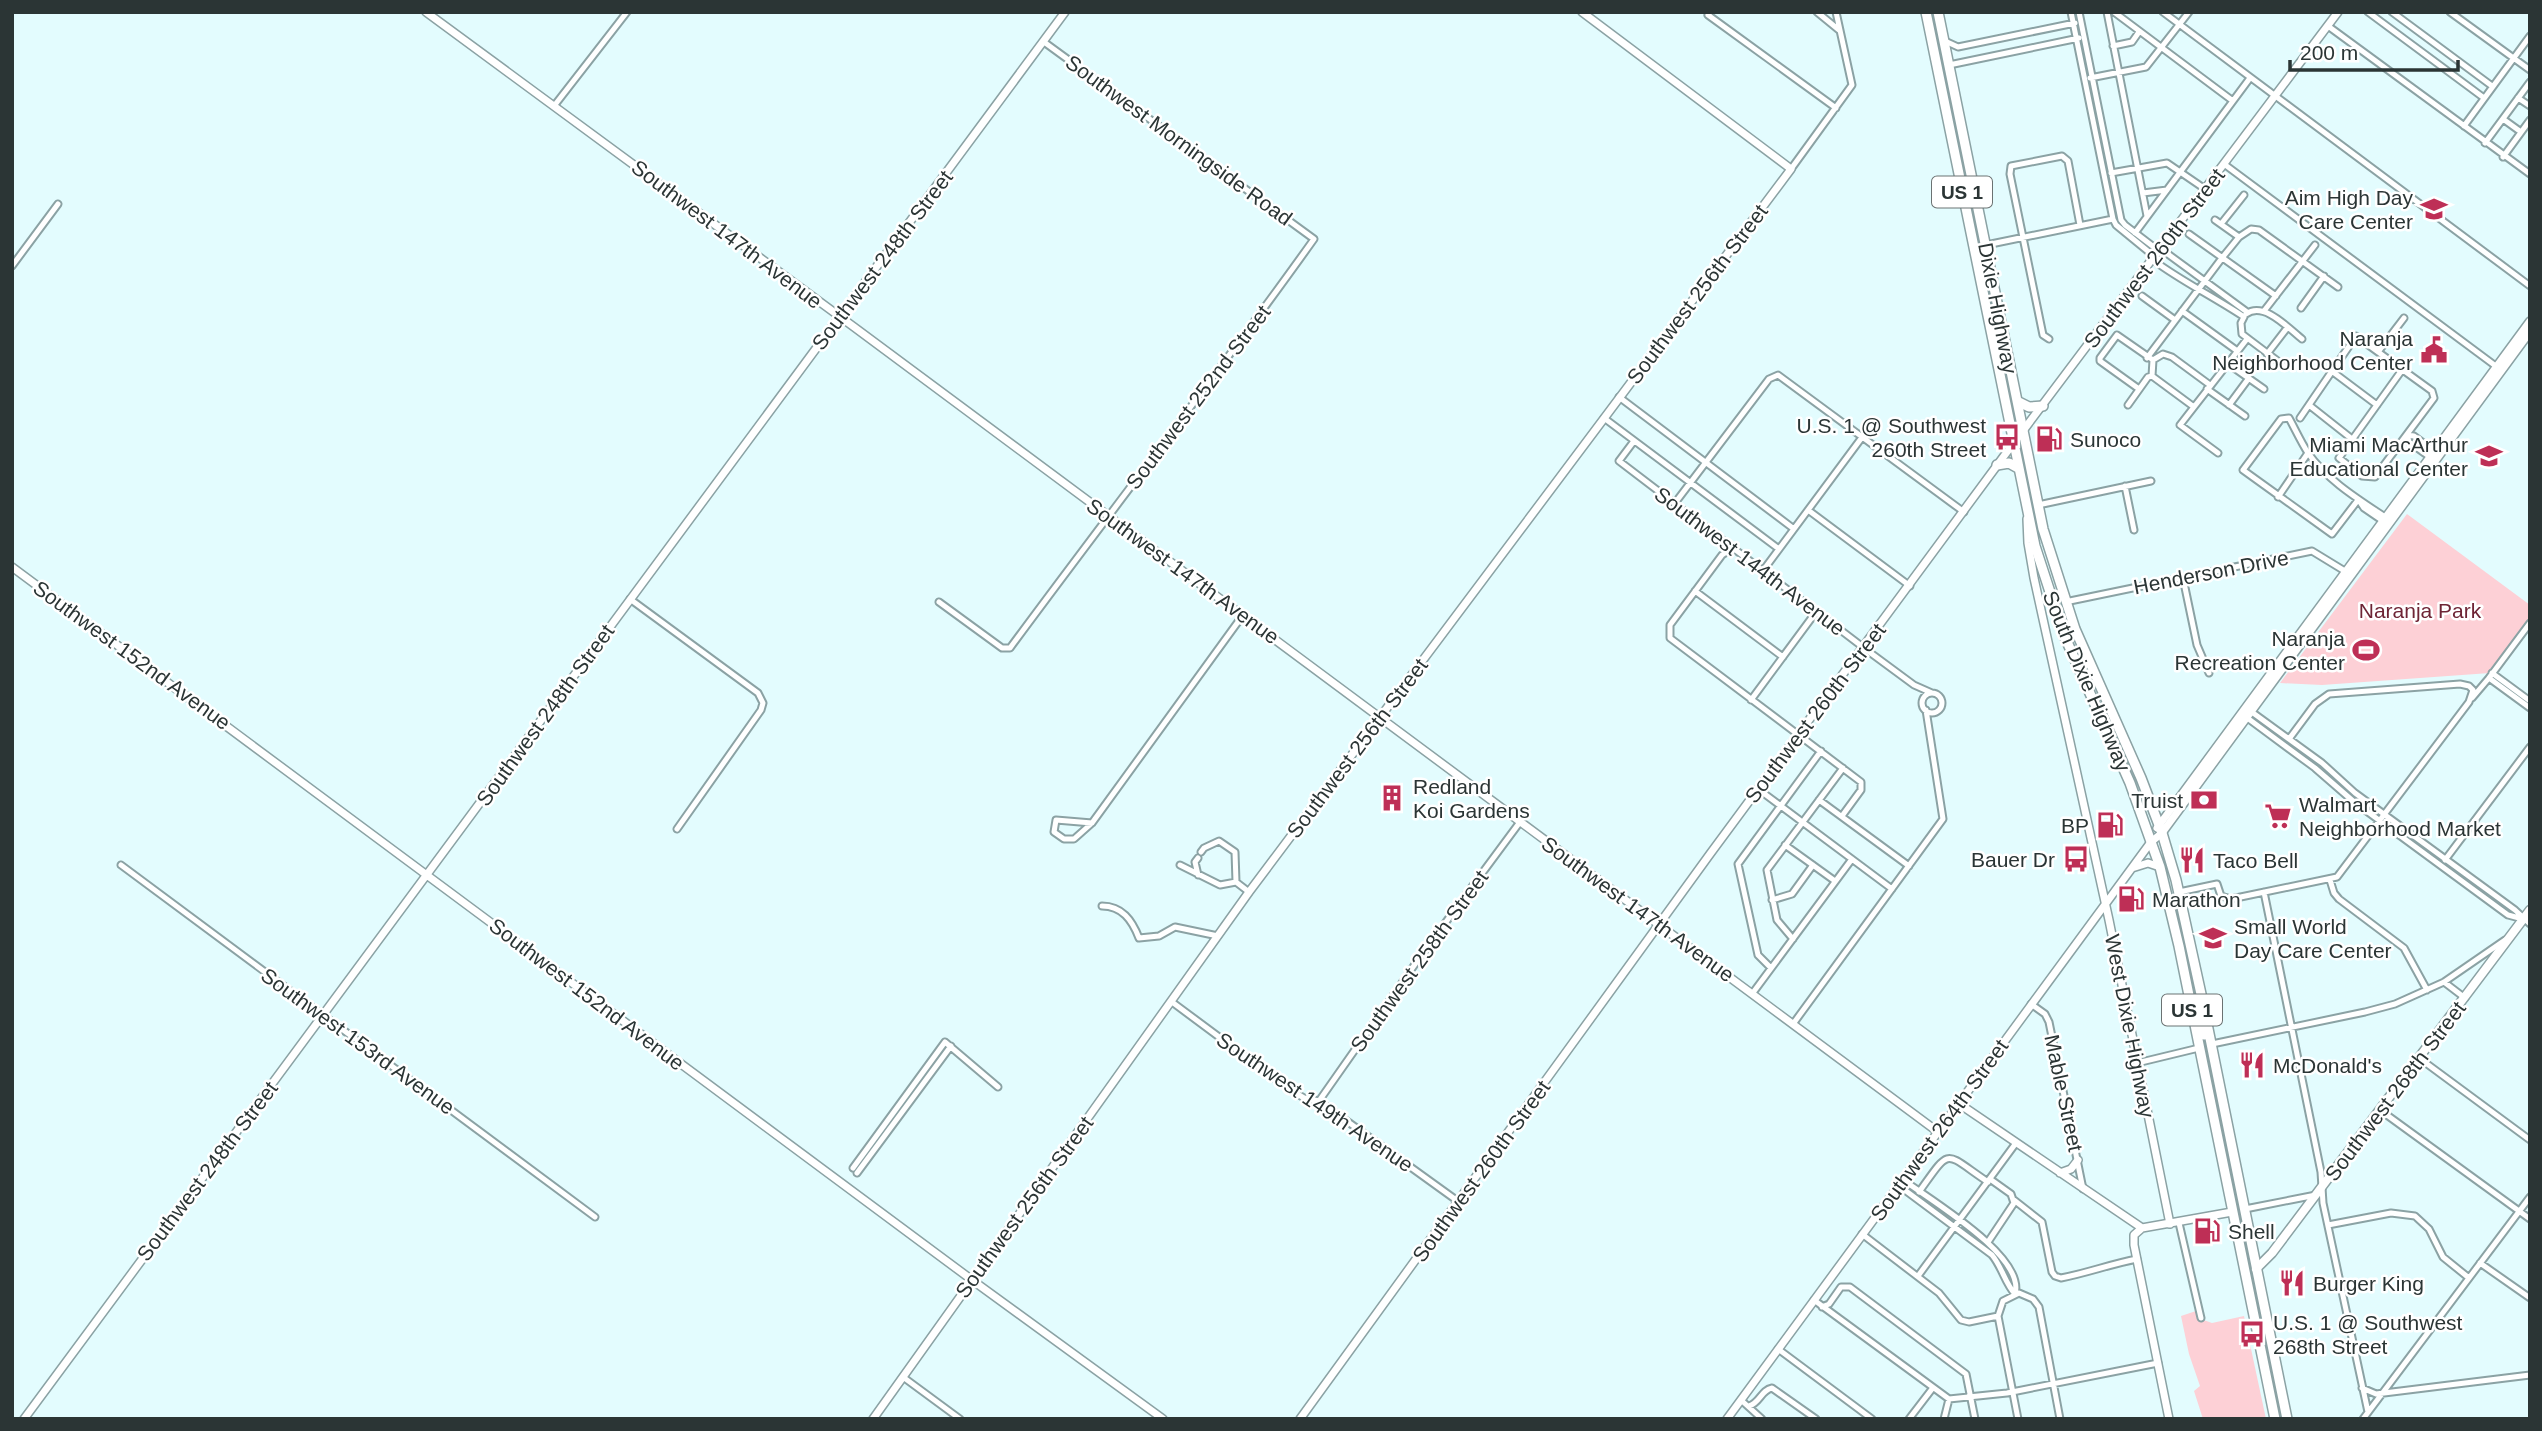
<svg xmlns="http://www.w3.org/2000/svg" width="2542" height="1431" font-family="Helvetica,sans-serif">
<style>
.green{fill:#fdd0d6}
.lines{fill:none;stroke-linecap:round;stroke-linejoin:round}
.minor-casing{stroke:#8ba2a4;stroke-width:9}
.tertiary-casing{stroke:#8ba2a4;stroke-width:10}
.secondary-casing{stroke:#8ba2a4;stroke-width:11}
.trunk-casing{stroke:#8ba2a4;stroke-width:12}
.minor{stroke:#fff;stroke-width:5}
.tertiary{stroke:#fff;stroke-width:7}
.secondary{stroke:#fff;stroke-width:8}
.trunk{stroke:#fff;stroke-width:9}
.labels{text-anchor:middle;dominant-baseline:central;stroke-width:5;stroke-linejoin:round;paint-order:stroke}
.shield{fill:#fff;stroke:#6b7272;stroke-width:2}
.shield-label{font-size:19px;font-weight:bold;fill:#2b3535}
.street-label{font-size:21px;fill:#2b3535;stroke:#fff}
.poi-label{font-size:21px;fill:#2b3535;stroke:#fff;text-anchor:start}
.park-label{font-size:21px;fill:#6e2435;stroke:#fff}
</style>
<rect width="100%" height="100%" fill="#e3fcfe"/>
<path class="green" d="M 2407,514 L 2530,605 L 2530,619 L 2490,673 L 2322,685 L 2280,683 Z
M 2196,1311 L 2198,1318 L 2212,1323 L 2244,1316 L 2266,1419 L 2203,1419 L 2194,1391 L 2200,1386 L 2189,1354 L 2181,1316 Z"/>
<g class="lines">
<g class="minor-casing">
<path id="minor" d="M 1710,12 L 1708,15 L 1836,108
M 1817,12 L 1839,30
M 2071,12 L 2113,219 L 2116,225 L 2155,257
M 2079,12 L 2121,220 L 2125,225 L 2159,251
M 2107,12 L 2147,216
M 2114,12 L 2233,101
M 2163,12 L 2530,286
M 2368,12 L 2484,98
M 2392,12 L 2492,86
M 2450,12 L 2530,70
M 2328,26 L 2530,174
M 1945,41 L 1958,47 L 2075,23
M 2113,46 L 2132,42 L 2139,32
M 1949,65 L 2079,38
M 2090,78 L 2146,67 L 2189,12
M 2518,98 L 2530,106
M 554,106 L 627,12
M 2503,119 L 2521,132
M 2464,126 L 2530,36
M 2485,143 L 2530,82
M 2503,157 L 2530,120
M 2224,164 L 2497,367
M 1791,169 L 1852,85 L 1836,12
M 2111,173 L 2167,163 L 2205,189
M 2143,193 L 2167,190
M 2215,220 L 2239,237
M 2221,224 L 2244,195
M 2135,233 L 2250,78
M 2189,234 L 2276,296
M 1986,245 L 2113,219
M 2161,249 L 2247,312
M 2153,260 C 2181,281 2214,297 2244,317
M 12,266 L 58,204
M 2142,296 L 2175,320
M 2301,308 L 2324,276
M 2182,311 L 2236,350
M 2264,311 L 2315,245
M 2246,314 C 2264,301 2288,328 2302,339
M 2244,317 L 2241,323 L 2242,334 L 2283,365
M 2049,339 L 2043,335 L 2010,174 L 2011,166 L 2062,156 L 2068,161 L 2080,225
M 2378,352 L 2404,318
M 2267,354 L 2287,328
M 2147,358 L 2222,258 L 2239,237 L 2251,229 L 2259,230 L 2338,287
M 2153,360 L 2163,354 L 2172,357 L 2210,385
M 2227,363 L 2264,389
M 2333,372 L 2377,405
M 2152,376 L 2194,407
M 2139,389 L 2100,361 L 2100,358 L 2117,335 L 2153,360
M 2207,389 L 2245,416
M 1619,397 L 1794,529
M 2128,405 L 2148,377 L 2152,376 L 2153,360
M 2229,405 L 2249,378
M 2309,405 L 2352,439
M 1604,418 L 1779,549
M 2300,418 L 2356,336 L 2432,391 L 2434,398 L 2375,477 L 2362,476 L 2339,458 L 2402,370
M 2407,435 L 2409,442 L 2430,457
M 2407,435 L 2414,436 L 2434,451
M 1634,441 L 1619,461 L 1872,654 L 1914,685 L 1932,693
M 2218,453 L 2180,425 L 2247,339
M 2125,486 L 2134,530
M 2278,497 L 2308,453
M 2358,500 L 2332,534 L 2243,470 L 2281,419 L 2289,418 C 2295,429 2301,442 2308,453 C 2327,480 2358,499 2385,517
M 2360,502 L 2364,508 L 2383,521
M 1675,503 L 1769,379 L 1778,375 L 1964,512
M 2038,505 L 2151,481
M 1808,510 L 1910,586
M 1733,550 L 1728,551 L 1722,555 L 1670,625 L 1670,638 L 1861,782 L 1861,790 L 1842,816
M 1762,572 L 1863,436
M 2183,578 L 2197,645 L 2209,673
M 1695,591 L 1783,657
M 630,599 L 758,693 L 763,703 L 761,710 L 677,829
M 939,602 L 1002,648 L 1010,648 C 1111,511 1215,378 1314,239 L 1044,42
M 2065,602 L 2312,551 L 2348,573
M 2492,673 L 2530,701
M 2489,678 L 2530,623
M1922 703a10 10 0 1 1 20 0a10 10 0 1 1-20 0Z
M 2472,698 L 2489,678 L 2530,708
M 1751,700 L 1816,612
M 2249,710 L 2322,763 L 2355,793 L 2515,910 L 2530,924
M 2246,717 L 2315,768 L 2353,801 L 2508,915 L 2523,919
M 1758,789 L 1892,889
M 1819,800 L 1909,866
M 1092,823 L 1056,820 L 1054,832 L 1064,839 L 1074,839 L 1092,823 L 1243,615
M 1785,845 L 1835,881
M 1201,852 L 1204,848 L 1219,841 L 1235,852 L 1236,882
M 2445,860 L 2530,747
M 121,865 L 595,1217
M 1180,865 L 1220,885 L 1236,882 L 1249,892
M 1198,875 L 1195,862 L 1198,858
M 2330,880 L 2334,893 L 2339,899 L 2404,948 L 2427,990
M 2179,892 L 2217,884 L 2221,896 L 2231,899 L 2337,877 L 2469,702 L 2473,690 L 2469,686 L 2460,684 L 2329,694 L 2315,704 L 2289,739
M 2264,892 L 2321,1172 L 2323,1203 L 2368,1412
M 1772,900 L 1792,894 L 1813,865
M 1102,906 C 1122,906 1132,920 1139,938 L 1159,936 L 1175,927 L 1218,936
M 1793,939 L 1777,920 L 1767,870 L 1843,768
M 1771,968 L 1758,955 L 1738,864 L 1821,751
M 2444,982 L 2465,998
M 1752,994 L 1852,859
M 1172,1002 L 1289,1089 L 1304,1098 L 1319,1101 L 1459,1202
M 2031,1004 L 2045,1014 L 2049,1022 L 2083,1189
M 1793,1024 L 1943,819 L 1926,710
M 2212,1044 L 2365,1012 L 2395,1004 L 2444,982 L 2505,940
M 2419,1058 L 2530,1140
M 2137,1063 L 2199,1048
M 1319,1101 L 1420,957 L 1520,822
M 2380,1110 L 2530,1219
M 853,1168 L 945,1042 L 998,1087
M 857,1173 L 951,1046
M 1898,1185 L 1992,1255 C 2002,1267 2005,1283 2015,1294 C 2026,1256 1930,1200 1902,1179
M 1919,1192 C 1952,1146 1943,1152 1988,1182
M 2014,1200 L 2042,1222 L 2052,1272 L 2055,1276 L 2061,1278 C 2087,1273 2111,1264 2137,1259
M 2245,1209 L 2316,1195
M 2179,1223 L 2201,1318
M 2328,1225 L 2391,1213 L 2415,1216 L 2429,1229 L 2443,1257 L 2469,1278
M 1862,1234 L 1939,1293 L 1961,1320 L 1969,1322 L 1998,1316
M 1988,1242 L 2014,1203 L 2011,1194 L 1990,1179
M 2480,1263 L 2530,1298
M 1918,1276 L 2016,1143
M 1814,1300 L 1949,1399 L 2007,1393 L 2158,1363
M 1822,1307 L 1829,1304 L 1841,1287 L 1850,1287 L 1966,1374 L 1975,1419
M 1778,1349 L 1872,1419
M 903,1377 L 960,1419
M 2362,1388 L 2376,1394 L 2530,1375
M 1741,1400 L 1762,1419
M 1749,1406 C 1760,1403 1761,1390 1772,1388 L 1816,1419
M 1909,1419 L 1932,1389
M 1944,1419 L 1949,1399
M 2018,1419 L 1998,1316 L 2003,1301 L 2019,1293 L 2033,1299 L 2039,1307 L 2060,1419
M 2363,1419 L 2530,1197"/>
</g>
<g class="tertiary-casing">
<path id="tertiary" d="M 426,12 L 854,327 L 1938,1132
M 2027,519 L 2028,543 L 2034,578 L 2109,920 L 2170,1224
M 12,567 L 972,1280 L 1163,1419
M 2157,828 L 2530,321
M 2132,868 L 2148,863 L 2160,867
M 1958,1103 L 2142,1228 L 2232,1212
M 2060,1173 L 2071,1169 L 2078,1160
M 2142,1228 L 2134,1235 L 2134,1245 L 2169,1419
M 24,1419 L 1065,12
M 873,1419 L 1249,892 L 1791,169 L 1582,12
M 1300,1419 L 1710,854 L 2004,456 L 2338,12
M 1727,1419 L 2151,842 L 2162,833 L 2530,332"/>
</g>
<g class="secondary-casing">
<path id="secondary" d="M 2256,1269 L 2272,1253 L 2530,910"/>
</g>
<g class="trunk-casing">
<path id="trunk" d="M 1926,12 L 2035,546 L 2064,635 L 2130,783 L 2160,867 L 2179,946 L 2275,1419
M 1938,12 L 2043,529 L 2075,629 L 2141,778 L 2162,833 L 2176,880 L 2201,994 L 2287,1419
M 2017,401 L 2029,407 L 2043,406
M 1997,465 L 2009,463 L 2018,468
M 2196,1001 L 2204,1035"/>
</g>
<use href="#minor" class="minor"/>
<use href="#tertiary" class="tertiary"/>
<use href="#secondary" class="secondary"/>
<use href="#trunk" class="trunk"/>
</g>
<defs>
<g id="school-bare" transform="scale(2.1)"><path d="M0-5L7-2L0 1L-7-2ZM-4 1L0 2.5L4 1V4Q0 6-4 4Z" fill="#be2f56" stroke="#fff" stroke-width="2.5" paint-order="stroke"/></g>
<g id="civic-bare" transform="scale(2.1)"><path d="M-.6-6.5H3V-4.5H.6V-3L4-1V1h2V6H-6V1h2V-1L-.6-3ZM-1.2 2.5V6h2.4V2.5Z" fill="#be2f56" stroke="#fff" stroke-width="2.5" paint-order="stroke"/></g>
<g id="bus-bare" transform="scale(2.1)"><path d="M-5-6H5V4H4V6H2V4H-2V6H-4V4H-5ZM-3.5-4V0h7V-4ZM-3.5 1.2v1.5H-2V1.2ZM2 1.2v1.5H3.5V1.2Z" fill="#be2f56" stroke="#fff" stroke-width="2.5" paint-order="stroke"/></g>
<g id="fuel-bare" transform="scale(2.1)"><path d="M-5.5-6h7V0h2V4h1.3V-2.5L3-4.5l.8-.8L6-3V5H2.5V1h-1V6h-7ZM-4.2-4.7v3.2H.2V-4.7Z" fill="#be2f56" stroke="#fff" stroke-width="2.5" paint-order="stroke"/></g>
<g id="stadium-bare" transform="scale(2.1)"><path d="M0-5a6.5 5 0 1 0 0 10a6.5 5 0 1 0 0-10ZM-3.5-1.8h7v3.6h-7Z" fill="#be2f56" stroke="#fff" stroke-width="2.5" paint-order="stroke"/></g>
<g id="building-bare" transform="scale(2.1)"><path d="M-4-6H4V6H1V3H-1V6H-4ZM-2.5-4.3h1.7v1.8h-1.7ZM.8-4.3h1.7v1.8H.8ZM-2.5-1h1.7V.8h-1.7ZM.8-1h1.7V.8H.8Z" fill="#be2f56" stroke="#fff" stroke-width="2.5" paint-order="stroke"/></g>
<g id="bank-bare" transform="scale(2.1)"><path d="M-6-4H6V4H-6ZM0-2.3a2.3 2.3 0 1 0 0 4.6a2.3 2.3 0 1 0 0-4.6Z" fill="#be2f56" stroke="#fff" stroke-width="2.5" paint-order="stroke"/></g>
<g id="supermarket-bare" transform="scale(2.1)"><path d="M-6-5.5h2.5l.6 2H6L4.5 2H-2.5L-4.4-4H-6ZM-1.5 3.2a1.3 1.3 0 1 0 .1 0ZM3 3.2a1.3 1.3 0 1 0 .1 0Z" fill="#be2f56" stroke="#fff" stroke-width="2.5" paint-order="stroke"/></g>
<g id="restaurant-bare" transform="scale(2.1)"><path d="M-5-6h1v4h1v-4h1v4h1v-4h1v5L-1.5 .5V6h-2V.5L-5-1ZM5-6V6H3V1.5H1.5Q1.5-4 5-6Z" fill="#be2f56" stroke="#fff" stroke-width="2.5" paint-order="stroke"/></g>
</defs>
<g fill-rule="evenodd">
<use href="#school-bare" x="2434" y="209"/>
<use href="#civic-bare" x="2434" y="350"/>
<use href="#bus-bare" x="2007" y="437"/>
<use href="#fuel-bare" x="2049" y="439"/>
<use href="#school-bare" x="2489" y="456"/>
<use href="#stadium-bare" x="2366" y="650"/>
<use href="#building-bare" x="1392" y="798"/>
<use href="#bank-bare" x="2204" y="800"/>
<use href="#supermarket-bare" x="2278" y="816"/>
<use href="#fuel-bare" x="2110" y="825"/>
<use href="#bus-bare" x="2076" y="859"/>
<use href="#restaurant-bare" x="2192" y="860"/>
<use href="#fuel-bare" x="2131" y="899"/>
<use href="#school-bare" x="2213" y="938"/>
<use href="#restaurant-bare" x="2252" y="1065"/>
<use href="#fuel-bare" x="2207" y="1231"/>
<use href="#restaurant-bare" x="2292" y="1283"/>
<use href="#bus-bare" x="2252" y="1334"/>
</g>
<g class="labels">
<g class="shield">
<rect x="1932" y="176.5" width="60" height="31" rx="5"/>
<rect x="2162" y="994.5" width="60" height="31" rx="5"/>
</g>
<g class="shield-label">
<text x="1962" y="192">US 1</text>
<text x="2192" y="1010">US 1</text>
</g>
<g class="street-label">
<text transform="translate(1179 140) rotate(36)">Southwest Morningside Road</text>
<text transform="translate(727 234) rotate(37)">Southwest 147th Avenue</text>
<text transform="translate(2154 258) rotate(-53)">Southwest 260th Street</text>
<text transform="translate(882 260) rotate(-53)">Southwest 248th Street</text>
<text transform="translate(1697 294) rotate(-53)">Southwest 256th Street</text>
<text transform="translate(1998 308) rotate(79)">Dixie Highway</text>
<text transform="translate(1198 397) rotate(-53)">Southwest 252nd Street</text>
<text transform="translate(1750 561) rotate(37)">Southwest 144th Avenue</text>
<text transform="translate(1183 571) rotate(36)">Southwest 147th Avenue</text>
<text transform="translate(2211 572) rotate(-11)">Henderson Drive</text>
<text transform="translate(132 655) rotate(36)">Southwest 152nd Avenue</text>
<text transform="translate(2087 681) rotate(67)">South Dixie Highway</text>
<text transform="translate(1815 713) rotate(-53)">Southwest 260th Street</text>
<text transform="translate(545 715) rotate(-54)">Southwest 248th Street</text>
<text transform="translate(1357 748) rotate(-53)">Southwest 256th Street</text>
<text transform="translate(1638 909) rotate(36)">Southwest 147th Avenue</text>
<text transform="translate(1419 961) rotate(-54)">Southwest 258th Street</text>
<text transform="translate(587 994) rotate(37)">Southwest 152nd Avenue</text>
<text transform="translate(2130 1026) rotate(79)">West Dixie Highway</text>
<text transform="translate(358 1041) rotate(36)">Southwest 153rd Avenue</text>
<text transform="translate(2395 1091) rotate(-53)">Southwest 268th Street</text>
<text transform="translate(2064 1093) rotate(78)">Mable Street</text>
<text transform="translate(1315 1102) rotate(34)">Southwest 149th Avenue</text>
<text transform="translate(1939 1130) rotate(-54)">Southwest 264th Street</text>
<text transform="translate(207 1171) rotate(-53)">Southwest 248th Street</text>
<text transform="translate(1481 1171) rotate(-54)">Southwest 260th Street</text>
<text transform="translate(1024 1207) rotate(-54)">Southwest 256th Street</text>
</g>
<g class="poi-label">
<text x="2413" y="197" text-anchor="end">Aim High Day<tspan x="2413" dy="24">Care Center</tspan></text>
<text x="2413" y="338" text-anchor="end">Naranja<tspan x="2413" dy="24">Neighborhood Center</tspan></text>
<text x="1986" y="425" text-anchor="end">U.S. 1 @ Southwest<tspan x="1986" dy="24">260th Street</tspan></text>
<text x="2070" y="439">Sunoco</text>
<text x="2468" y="444" text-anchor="end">Miami MacArthur<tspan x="2468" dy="24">Educational Center</tspan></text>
<text x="2345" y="638" text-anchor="end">Naranja<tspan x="2345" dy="24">Recreation Center</tspan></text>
<text x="1413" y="786">Redland<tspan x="1413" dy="24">Koi Gardens</tspan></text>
<text x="2183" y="800" text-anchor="end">Truist</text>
<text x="2299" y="804">Walmart<tspan x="2299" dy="24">Neighborhood Market</tspan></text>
<text x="2089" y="825" text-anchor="end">BP</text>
<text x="2055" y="859" text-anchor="end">Bauer Dr</text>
<text x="2213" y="860">Taco Bell</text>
<text x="2152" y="899">Marathon</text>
<text x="2234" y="926">Small World<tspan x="2234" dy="24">Day Care Center</tspan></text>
<text x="2273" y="1065">McDonald's</text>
<text x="2228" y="1231">Shell</text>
<text x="2313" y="1283">Burger King</text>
<text x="2273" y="1322">U.S. 1 @ Southwest<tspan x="2273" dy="24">268th Street</tspan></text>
</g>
<g class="park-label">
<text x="2420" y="610">Naranja Park</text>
</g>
</g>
<rect width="2542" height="1431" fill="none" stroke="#2b3535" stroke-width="28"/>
<path d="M2290 60v10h168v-10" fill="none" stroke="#2b3535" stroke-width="3.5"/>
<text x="2300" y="60" font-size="21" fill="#2b3535" stroke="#ffffff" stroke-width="5" paint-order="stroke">200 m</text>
</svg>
